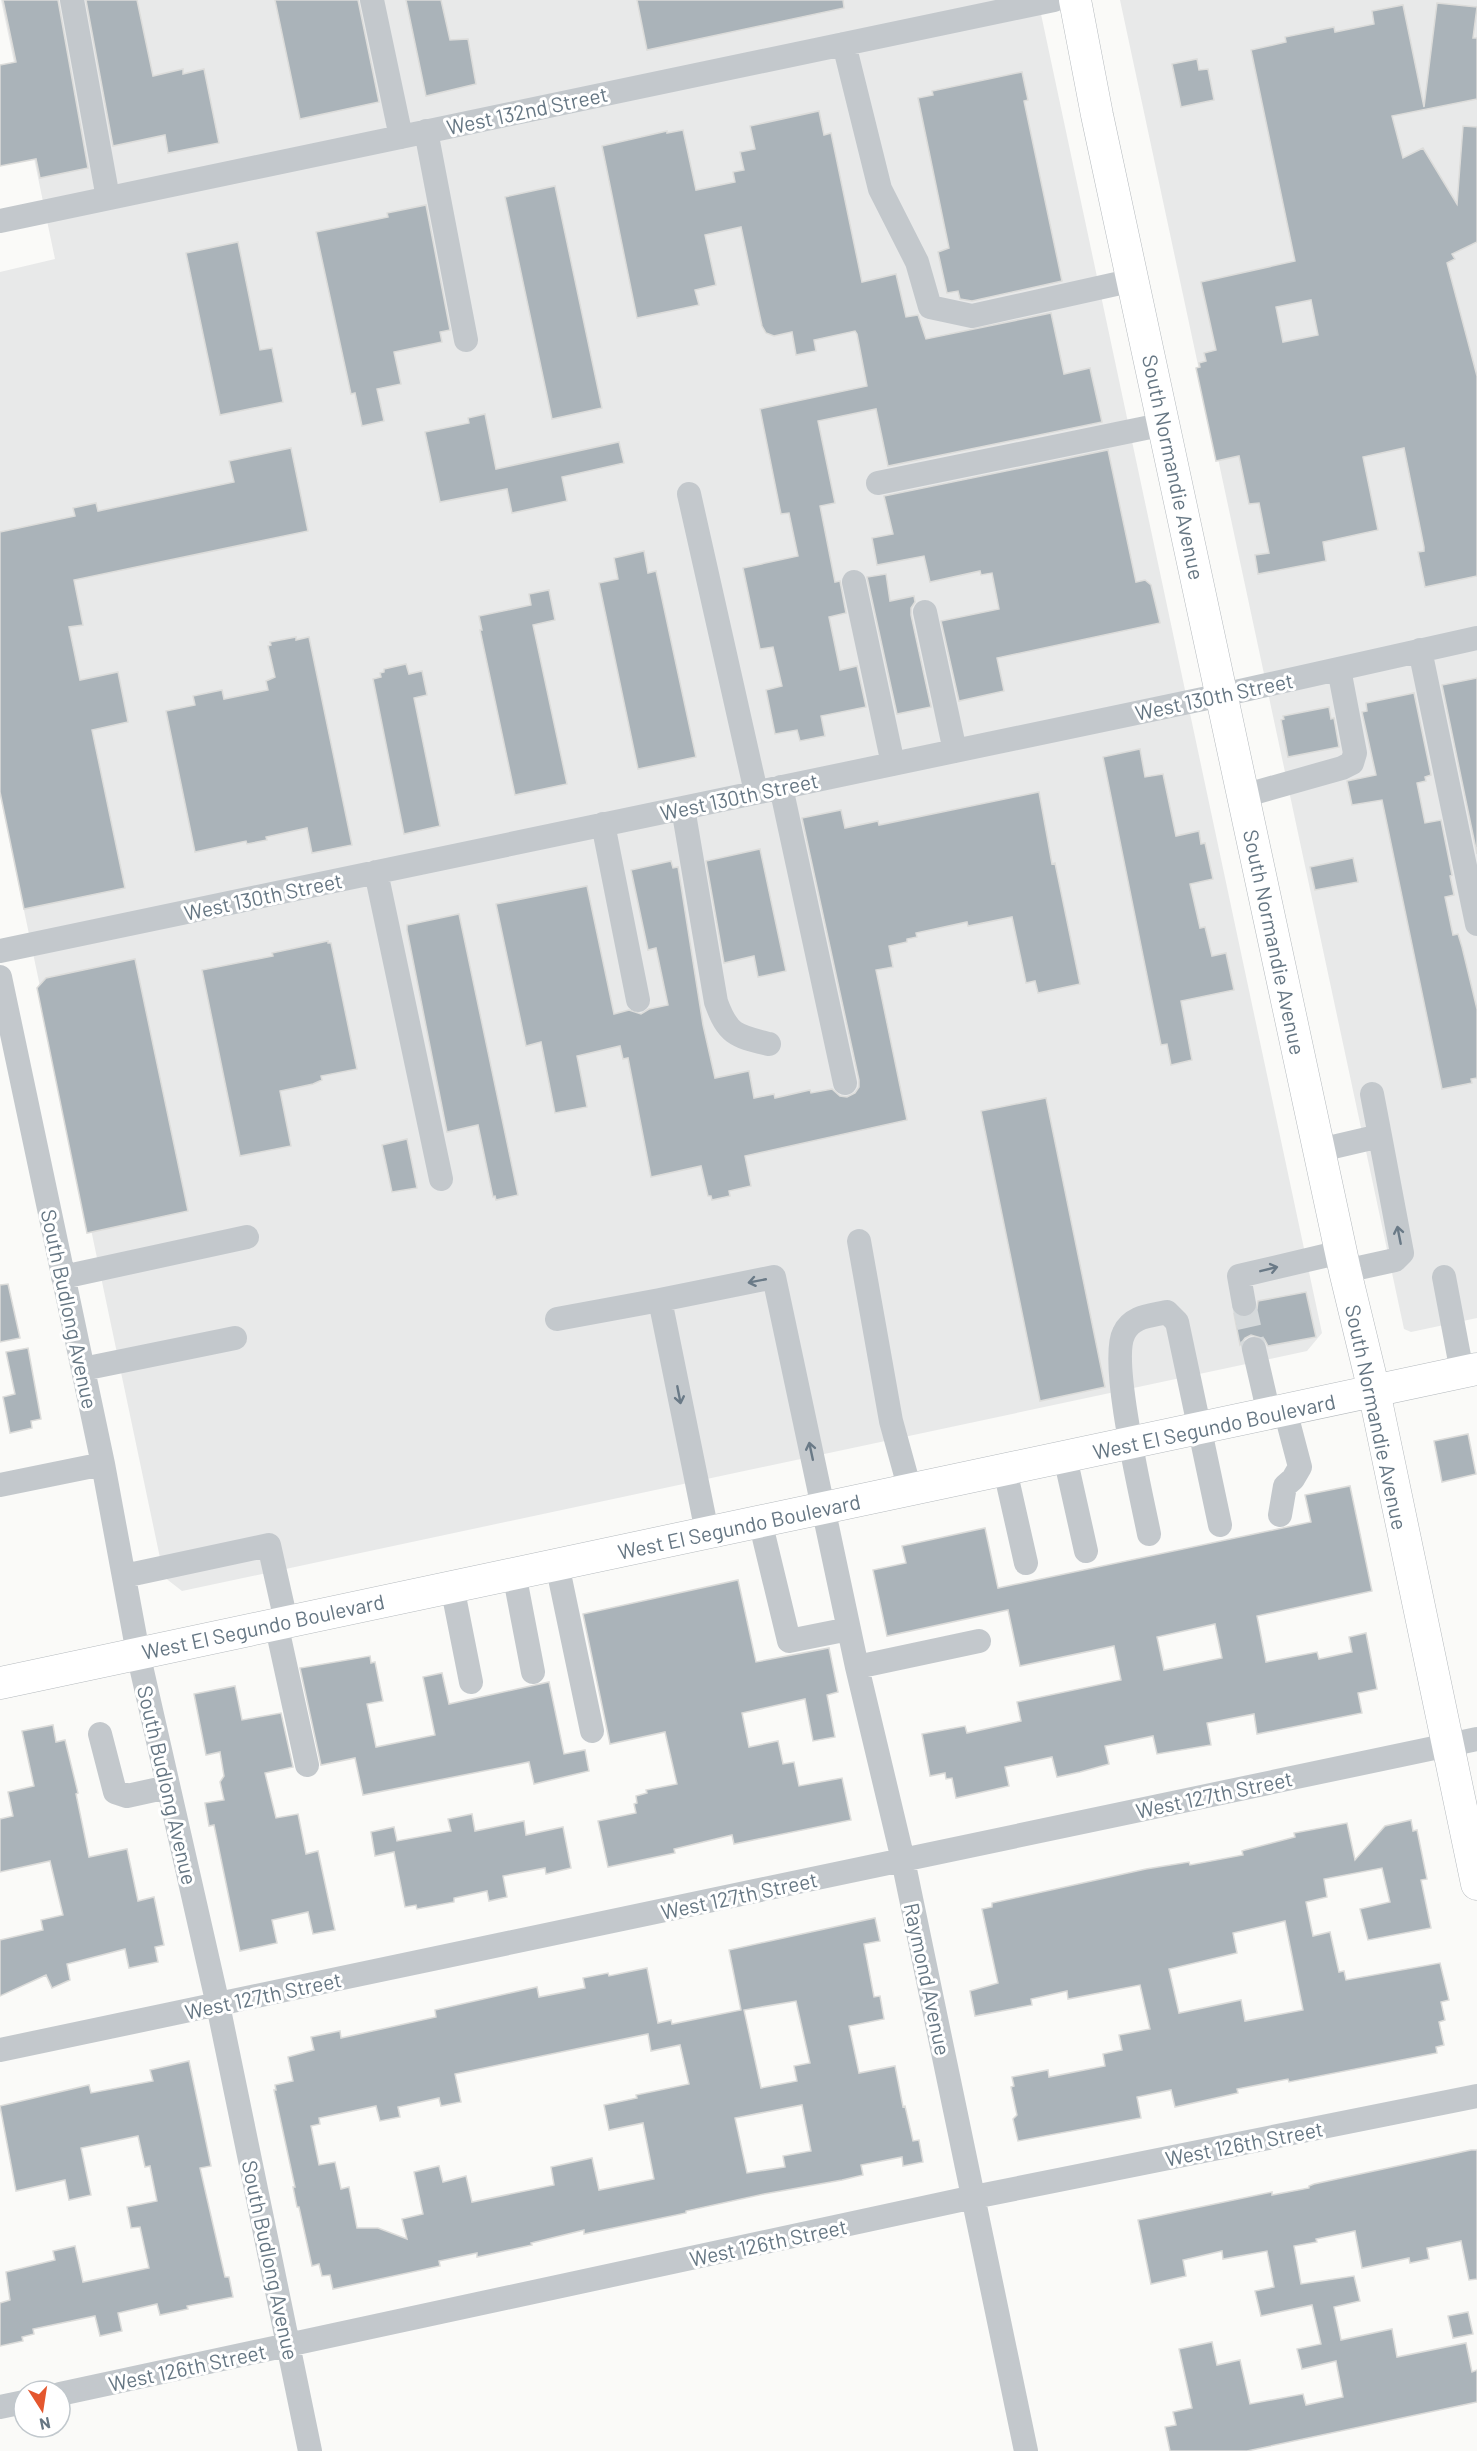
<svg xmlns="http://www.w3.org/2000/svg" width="1477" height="2451" font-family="Barlow,sans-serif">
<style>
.built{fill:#e8e9e9}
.building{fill:#aab3b9;stroke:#dcdcda;stroke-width:1.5;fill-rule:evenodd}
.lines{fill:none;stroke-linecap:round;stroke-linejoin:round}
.minor-tunnel{stroke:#d5d9db;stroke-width:24;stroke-dasharray:24 12;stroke-linecap:butt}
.major-casing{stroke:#b5babe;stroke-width:33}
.minor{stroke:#c3c8cc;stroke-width:24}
.major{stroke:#fff;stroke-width:32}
.oneway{stroke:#6a7a87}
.labels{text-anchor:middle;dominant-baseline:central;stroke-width:6;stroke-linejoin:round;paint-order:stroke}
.street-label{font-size:21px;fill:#657683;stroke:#fff}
</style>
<rect width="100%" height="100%" fill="#fafaf8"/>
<path class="built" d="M 1,0 L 1038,0 L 1322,1333 L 1307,1351 L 182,1591 L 164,1577 L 0,796 L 0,272 L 55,259 Z
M 1120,0 L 1477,0 L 1477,1318 L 1411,1332 L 1404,1329 Z"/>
<path class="building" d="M 3,0 L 58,0 L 88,168 L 40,178 L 36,159 L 0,166 L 0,65 L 16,62 Z
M 86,0 L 137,0 L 153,76 L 183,69 L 183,74 L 204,69 L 219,143 L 168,153 L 165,135 L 113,146 Z
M 275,0 L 358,0 L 379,102 L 300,119 Z
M 406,0 L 441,0 L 450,40 L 468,39 L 476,84 L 426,96 Z
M 637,0 L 843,0 L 844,8 L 647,50 Z
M 1437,3 L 1477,7 L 1473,38 L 1477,38 L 1477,99 L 1392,116 L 1403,158 L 1423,148 L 1457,204 L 1463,126 L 1477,127 L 1477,242 L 1452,254 L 1455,259 L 1447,263 L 1477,376 L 1477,576 L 1425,587 L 1418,552 L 1424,551 L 1424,547 L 1404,448 L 1363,457 L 1378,530 L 1323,542 L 1326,561 L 1258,574 L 1255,555 L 1269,553 L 1259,503 L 1249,504 L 1239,456 L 1216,461 L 1196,368 L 1200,367 L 1199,363 L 1206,361 L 1204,353 L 1216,350 L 1201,282 L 1295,261 L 1251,50 L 1286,42 L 1285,37 L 1334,27 L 1335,32 L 1374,24 L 1372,11 L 1403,5 L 1424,107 ZM 1311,300 L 1318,335 L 1283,342 L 1276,307 Z
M 1197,59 L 1199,70 L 1208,69 L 1214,100 L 1181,107 L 1172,64 Z
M 1022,72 L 1028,100 L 1024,101 L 1062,281 L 972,301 L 960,299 L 958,291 L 947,293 L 938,252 L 949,248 L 918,98 L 933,95 L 932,91 Z
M 819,111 L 824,135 L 831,133 L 862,282 L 896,274 L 906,317 L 918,315 L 926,339 L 1051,313 L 1064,374 L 1090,368 L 1102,422 L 888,466 L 876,409 L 818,421 L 835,503 L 820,506 L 835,582 L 840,581 L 846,613 L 829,617 L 840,670 L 857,666 L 866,707 L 821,716 L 825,736 L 800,741 L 797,730 L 775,734 L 766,690 L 782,686 L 773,647 L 760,649 L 743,568 L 798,556 L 789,513 L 781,514 L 760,409 L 867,386 L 857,334 L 855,331 L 814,340 L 816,351 L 796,355 L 792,332 L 774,336 L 766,333 L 762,326 L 741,227 L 705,235 L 716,285 L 695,290 L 699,305 L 637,318 L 602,146 L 667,131 L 667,133 L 683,130 L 696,190 L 735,182 L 733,172 L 744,170 L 740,152 L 755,149 L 750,126 Z
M 555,186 L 602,408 L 552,419 L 505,197 Z
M 426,205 L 450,330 L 440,332 L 442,342 L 394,352 L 401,384 L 377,389 L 384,421 L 362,426 L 355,393 L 351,394 L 316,232 L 388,217 L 387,213 Z
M 238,242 L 260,350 L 272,348 L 283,402 L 220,415 L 186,253 Z
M 485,414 L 496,469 L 619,442 L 624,463 L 562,477 L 567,501 L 512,513 L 507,489 L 440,502 L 425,432 L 469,423 L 468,418 Z
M 291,448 L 308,531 L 74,580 L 83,625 L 69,627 L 80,680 L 118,672 L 128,722 L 92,730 L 125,888 L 24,909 L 0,792 L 0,532 L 75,516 L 73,508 L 96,503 L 98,511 L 234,482 L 229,461 Z
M 1108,450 L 1136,582 L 1145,580 L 1151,585 L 1160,623 L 997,658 L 1004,691 L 959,701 L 941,621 L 999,609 L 992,573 L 981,575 L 980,571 L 930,582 L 924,556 L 877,565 L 872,538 L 893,534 L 884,496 Z
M 644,551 L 648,573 L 656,571 L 696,757 L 638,769 L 599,583 L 618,579 L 614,558 Z
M 886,574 L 890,601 L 914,596 L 915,602 L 911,608 L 911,615 L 931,707 L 897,714 L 867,577 Z
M 549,590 L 555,620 L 533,625 L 567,784 L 515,795 L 480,630 L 482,630 L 479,616 L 531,605 L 529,594 Z
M 296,637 L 296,640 L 309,637 L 352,845 L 312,853 L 307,828 L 266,837 L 267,840 L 247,844 L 246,841 L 195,852 L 166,711 L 195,705 L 193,696 L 222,690 L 224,699 L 268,690 L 266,681 L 275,677 L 268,646 L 271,645 L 270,642 Z
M 406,664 L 409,674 L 422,671 L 427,695 L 414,698 L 440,826 L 404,834 L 373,679 L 381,677 L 380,673 L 384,672 L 384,669 Z
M 1477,678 L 1477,854 L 1442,685 Z
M 1414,693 L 1431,775 L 1425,777 L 1426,781 L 1417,783 L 1425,823 L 1441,820 L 1452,875 L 1450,876 L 1454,895 L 1445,897 L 1453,935 L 1458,934 L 1462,947 L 1477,1009 L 1477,1078 L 1471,1079 L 1472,1083 L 1442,1089 L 1382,800 L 1352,805 L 1347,781 L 1376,775 L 1362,712 L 1367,711 L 1366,703 Z
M 1329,707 L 1331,719 L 1334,718 L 1339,747 L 1288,757 L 1281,720 L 1284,719 L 1283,716 Z
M 1140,749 L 1145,777 L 1163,774 L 1176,836 L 1199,831 L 1201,844 L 1205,843 L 1213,879 L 1190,884 L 1200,928 L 1205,927 L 1212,956 L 1226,953 L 1234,990 L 1181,1001 L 1192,1060 L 1171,1065 L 1167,1044 L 1161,1045 L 1103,757 Z
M 1039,792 L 1052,864 L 1055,863 L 1080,984 L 1038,993 L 1035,981 L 1026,983 L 1012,917 L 968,926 L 967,922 L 916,933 L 917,937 L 907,939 L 907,942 L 889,946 L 893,967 L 876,970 L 907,1120 L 745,1156 L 751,1186 L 729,1191 L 730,1196 L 712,1200 L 711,1196 L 708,1196 L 701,1166 L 651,1177 L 628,1058 L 623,1059 L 620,1046 L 577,1056 L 587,1107 L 555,1113 L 541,1042 L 526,1046 L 496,904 L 587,886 L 614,1014 L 629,1010 L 641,1014 L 649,1009 L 668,1005 L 656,948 L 648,950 L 631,870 L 671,861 L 673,868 L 678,867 L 703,1025 L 715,1078 L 749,1071 L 754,1098 L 774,1094 L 775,1098 L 810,1090 L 811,1093 L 832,1089 L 840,1096 L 847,1097 L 855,1093 L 859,1087 L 859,1080 L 802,818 L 841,810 L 845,828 L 878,821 L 879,825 Z
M 760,849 L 786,971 L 758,977 L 754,956 L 724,963 L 706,861 Z
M 1353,858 L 1358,882 L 1315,890 L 1310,867 Z
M 459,914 L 518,1195 L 496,1200 L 495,1196 L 493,1197 L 478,1125 L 447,1132 L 407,930 L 407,925 Z
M 328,941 L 328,943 L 331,943 L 357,1069 L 321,1076 L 322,1080 L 313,1084 L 280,1091 L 291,1146 L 240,1156 L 202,970 L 273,956 L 272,953 Z
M 135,959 L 188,1211 L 87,1233 L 37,988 L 46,978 Z
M 1046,1098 L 1105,1387 L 1040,1401 L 981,1111 Z
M 407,1139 L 417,1188 L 392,1192 L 382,1145 Z
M 8,1284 L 20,1338 L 0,1342 L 0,1285 Z
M 1306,1292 L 1316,1337 L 1268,1346 L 1264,1339 L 1251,1335 L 1245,1338 L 1240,1345 L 1234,1314 L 1240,1318 L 1247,1318 L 1257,1309 L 1258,1301 Z
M 28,1348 L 41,1419 L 31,1421 L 32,1428 L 10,1433 L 3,1397 L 15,1394 L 6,1352 Z
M 1468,1434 L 1476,1474 L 1442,1482 L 1434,1441 Z
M 1350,1486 L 1372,1591 L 1257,1616 L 1266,1662 L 1317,1652 L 1319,1659 L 1352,1652 L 1349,1637 L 1366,1633 L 1377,1689 L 1358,1693 L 1362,1713 L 1257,1734 L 1254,1714 L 1207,1723 L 1211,1745 L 1157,1754 L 1153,1736 L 1105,1746 L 1109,1764 L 1080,1772 L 1057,1777 L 1052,1757 L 1005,1767 L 1009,1786 L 956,1798 L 952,1778 L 946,1779 L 945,1773 L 930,1776 L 922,1734 L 965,1726 L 967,1733 L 1021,1721 L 1017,1702 L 1121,1680 L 1114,1646 L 1020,1666 L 1008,1610 L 887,1636 L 873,1570 L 906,1563 L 902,1546 L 985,1528 L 998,1588 L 1311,1522 L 1305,1495 ZM 1215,1624 L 1222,1658 L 1164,1670 L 1157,1637 Z
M 738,1580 L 756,1662 L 829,1648 L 838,1692 L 827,1695 L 835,1737 L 813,1741 L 805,1699 L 742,1713 L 749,1747 L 778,1741 L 783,1764 L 794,1762 L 799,1786 L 842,1778 L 851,1820 L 734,1844 L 732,1835 L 674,1849 L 675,1853 L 608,1867 L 598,1821 L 636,1813 L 634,1804 L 637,1803 L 636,1796 L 647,1793 L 646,1790 L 677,1784 L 665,1732 L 610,1744 L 583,1614 Z
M 370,1656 L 371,1663 L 375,1662 L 383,1701 L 367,1704 L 376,1747 L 435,1735 L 423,1677 L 442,1673 L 449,1704 L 549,1682 L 564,1754 L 585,1750 L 589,1771 L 534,1784 L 529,1762 L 363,1795 L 355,1758 L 321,1765 L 300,1668 Z
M 235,1686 L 242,1720 L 281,1713 L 293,1767 L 265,1773 L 276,1818 L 298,1814 L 306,1854 L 318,1851 L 335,1930 L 313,1934 L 308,1912 L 272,1920 L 277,1943 L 240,1951 L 214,1825 L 209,1826 L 205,1803 L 224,1800 L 220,1782 L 224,1776 L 220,1752 L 206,1755 L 194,1694 Z
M 53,1725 L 56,1742 L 65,1740 L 78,1793 L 76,1794 L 89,1857 L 127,1849 L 138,1901 L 154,1897 L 164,1945 L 155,1947 L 158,1962 L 129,1968 L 125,1949 L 67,1964 L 70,1980 L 52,1988 L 46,1975 L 0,1996 L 0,1940 L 43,1930 L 41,1920 L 63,1915 L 50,1861 L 0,1872 L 0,1819 L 13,1816 L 8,1792 L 34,1786 L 22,1731 Z
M 472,1814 L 475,1831 L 524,1821 L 526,1835 L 563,1827 L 571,1868 L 546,1874 L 545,1868 L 503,1876 L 507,1897 L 489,1901 L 487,1891 L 454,1898 L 454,1902 L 417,1909 L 416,1905 L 405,1907 L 394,1852 L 375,1856 L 371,1832 L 394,1827 L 397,1841 L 451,1831 L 448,1819 Z
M 1411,1820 L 1413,1831 L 1417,1830 L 1427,1879 L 1421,1880 L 1431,1928 L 1368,1940 L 1360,1909 L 1390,1902 L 1382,1868 L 1324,1879 L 1327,1897 L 1306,1902 L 1313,1936 L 1330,1932 L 1339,1972 L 1344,1971 L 1346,1980 L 1440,1963 L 1449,2000 L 1441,2002 L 1445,2020 L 1439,2022 L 1444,2045 L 1436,2047 L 1437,2053 L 1289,2082 L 1288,2079 L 1237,2089 L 1238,2093 L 1175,2107 L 1171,2090 L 1137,2097 L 1141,2118 L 1018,2141 L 1013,2119 L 1017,2115 L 1011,2087 L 1014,2086 L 1012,2077 L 1048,2070 L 1049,2077 L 1105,2066 L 1103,2054 L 1122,2050 L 1119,2035 L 1150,2029 L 1140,1985 L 1068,1999 L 1067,1991 L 1031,1999 L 1032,2005 L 975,2016 L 970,1991 L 998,1983 L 982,1909 L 992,1907 L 992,1903 L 1146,1869 L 1189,1862 L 1190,1865 L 1243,1855 L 1242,1851 L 1245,1850 L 1295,1837 L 1294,1833 L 1347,1823 L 1355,1860 L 1385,1826 ZM 1285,1921 L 1303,2010 L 1245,2021 L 1241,2000 L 1179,2013 L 1169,1969 L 1237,1953 L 1233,1933 Z
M 875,1918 L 880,1941 L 864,1944 L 874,1997 L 880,1996 L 884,2019 L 849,2026 L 859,2073 L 895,2066 L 903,2107 L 905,2106 L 913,2141 L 919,2140 L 923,2162 L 903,2166 L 902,2157 L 861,2165 L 863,2175 L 842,2180 L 764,2194 L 686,2211 L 686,2213 L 584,2234 L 584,2230 L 531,2243 L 532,2245 L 477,2257 L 477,2253 L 439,2261 L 440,2266 L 333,2289 L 330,2275 L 322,2276 L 319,2264 L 312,2266 L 299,2207 L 297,2207 L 293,2187 L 295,2187 L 274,2090 L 276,2090 L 275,2085 L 293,2081 L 288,2057 L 314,2050 L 311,2037 L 340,2031 L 341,2038 L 436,2017 L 435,2010 L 537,1987 L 539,1997 L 565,1992 L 585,1988 L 583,1978 L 608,1973 L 609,1976 L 647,1968 L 658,2023 L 671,2020 L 672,2024 L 741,2010 L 729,1950 ZM 796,2001 L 810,2063 L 794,2066 L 797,2081 L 761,2088 L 744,2010 ZM 648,2034 L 651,2051 L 680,2045 L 689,2084 L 636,2095 L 637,2098 L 604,2105 L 609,2130 L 643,2123 L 654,2179 L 599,2190 L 592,2158 L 551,2167 L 554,2185 L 472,2202 L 466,2176 L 443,2182 L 439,2166 L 414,2172 L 423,2214 L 402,2219 L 407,2239 L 378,2228 L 357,2228 L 349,2187 L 341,2189 L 335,2162 L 319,2165 L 311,2126 L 320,2124 L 319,2118 L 376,2106 L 380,2121 L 400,2117 L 398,2107 L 439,2098 L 441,2106 L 461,2102 L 455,2074 ZM 802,2105 L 811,2151 L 783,2156 L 785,2167 L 747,2173 L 735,2118 Z
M 189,2061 L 211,2166 L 200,2168 L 225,2277 L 229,2277 L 233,2297 L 187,2306 L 188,2309 L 160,2315 L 157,2304 L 118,2313 L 122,2331 L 100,2336 L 95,2316 L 33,2329 L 34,2334 L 22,2337 L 23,2341 L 0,2346 L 0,2303 L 10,2300 L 6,2272 L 55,2260 L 53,2251 L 75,2246 L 83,2282 L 149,2268 L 140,2227 L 131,2228 L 127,2207 L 157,2201 L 150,2166 L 145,2167 L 138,2136 L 81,2148 L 91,2195 L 69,2200 L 65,2180 L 16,2191 L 0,2106 L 89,2085 L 91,2093 L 153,2081 L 150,2070 Z
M 1471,2150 L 1477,2150 L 1477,2279 L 1469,2280 L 1461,2241 L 1427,2248 L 1429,2259 L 1410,2263 L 1409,2258 L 1362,2268 L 1355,2231 L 1316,2239 L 1317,2242 L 1294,2246 L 1301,2284 L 1354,2276 L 1360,2301 L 1334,2307 L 1341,2340 L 1392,2329 L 1397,2357 L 1466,2343 L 1472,2372 L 1477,2370 L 1477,2402 L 1247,2451 L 1170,2451 L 1165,2427 L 1176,2425 L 1173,2412 L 1192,2408 L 1179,2349 L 1212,2342 L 1217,2365 L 1240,2360 L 1250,2404 L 1303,2394 L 1306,2405 L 1343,2397 L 1336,2361 L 1302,2369 L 1297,2349 L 1321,2344 L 1312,2305 L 1261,2316 L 1255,2291 L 1274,2287 L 1267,2251 L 1223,2259 L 1222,2251 L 1183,2260 L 1186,2276 L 1151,2284 L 1138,2220 L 1272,2192 L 1272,2195 L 1309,2188 L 1309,2186 L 1314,2184 Z
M 1468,2312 L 1473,2334 L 1453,2338 L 1448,2316 Z"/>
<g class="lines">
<path class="minor-tunnel" d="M 1244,1304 L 1254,1349"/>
<g class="major-casing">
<path id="major" d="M 1075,0 L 1097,115 L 1345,1271 L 1374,1391 L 1477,1884
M 0,1683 L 1477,1369"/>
</g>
<path class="minor" d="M 72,0 L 108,198
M 372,0 L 401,137
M 844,44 L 880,189 L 917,262 L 930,307 L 972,316 L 1134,280
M 426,131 L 466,340
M 0,221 L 1054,0
M 878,483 L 1165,424
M 689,494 L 756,792
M 854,582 L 893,764
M 925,612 L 955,751
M 1420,650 L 1477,924
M 781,787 L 845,1083
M 1243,796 L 1342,768 L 1352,763 L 1355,753 L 1339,669
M 683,808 L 716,1002 C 728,1035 736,1036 769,1044
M 603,824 L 638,1000
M 376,872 L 441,1179
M 0,951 L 1222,695 L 1477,638
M 0,977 L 103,1464 L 138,1653 L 218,2005 L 310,2451
M 1372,1094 L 1380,1136
M 1320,1150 L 1380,1136 L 1402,1253 L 1395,1260 L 1345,1271
M 859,1241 L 891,1421 L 910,1490
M 63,1277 L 247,1237
M 1444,1277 L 1462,1372
M 1244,1304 L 1239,1276 L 1341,1252
M 557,1319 L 660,1300
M 1254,1349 L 1269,1414
M 83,1369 L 235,1338
M 1065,1457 L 1086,1551
M 1005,1470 L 1026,1563
M 0,1485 L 103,1464
M 1280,1515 L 1285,1486 L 1293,1479 L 1300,1467 L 1285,1410
M 760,1521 L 789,1641 L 849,1629
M 707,1532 L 660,1300 L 774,1277 L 857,1667 L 903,1860 L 1026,2451
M 1149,1534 C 1142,1498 1109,1361 1124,1333 C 1132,1316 1150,1316 1167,1312 L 1177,1322 L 1220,1525
M 557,1564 L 592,1731
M 514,1573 L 533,1672
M 124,1576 L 269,1545 L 286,1621
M 452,1586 L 471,1682
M 276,1623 L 307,1765
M 857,1667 L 979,1641
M 100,1734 L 115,1792 L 127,1796 L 168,1787
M 0,2050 L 1477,1739
M 60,2394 L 974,2197 L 1477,2096
M 0,2407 L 24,2402"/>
<use href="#major" class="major"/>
</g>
<defs><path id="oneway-shaft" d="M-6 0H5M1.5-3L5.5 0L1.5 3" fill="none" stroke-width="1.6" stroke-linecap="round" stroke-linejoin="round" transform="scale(1.5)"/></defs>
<g class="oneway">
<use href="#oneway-shaft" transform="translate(1399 1235) rotate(-101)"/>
<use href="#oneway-shaft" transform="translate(1269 1269) rotate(-14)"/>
<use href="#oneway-shaft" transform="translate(757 1281) rotate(169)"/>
<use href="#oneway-shaft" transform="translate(679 1395) rotate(79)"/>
<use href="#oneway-shaft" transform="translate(811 1451) rotate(-102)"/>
</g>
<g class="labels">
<g class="street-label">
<text transform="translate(527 110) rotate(-12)">West 132nd Street</text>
<text transform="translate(1174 467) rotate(78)">South Normandie Avenue</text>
<text transform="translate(1214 696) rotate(-12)">West 130th Street</text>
<text transform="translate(739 796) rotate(-12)">West 130th Street</text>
<text transform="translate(263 896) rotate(-12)">West 130th Street</text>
<text transform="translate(1275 942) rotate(78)">South Normandie Avenue</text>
<text transform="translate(70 1309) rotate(78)">South Budlong Avenue</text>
<text transform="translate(1377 1417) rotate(78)">South Normandie Avenue</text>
<text transform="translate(1214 1426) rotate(-12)">West El Segundo Boulevard</text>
<text transform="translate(739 1526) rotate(-12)">West El Segundo Boulevard</text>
<text transform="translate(263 1626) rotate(-12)">West El Segundo Boulevard</text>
<text transform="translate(168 1785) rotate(77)">South Budlong Avenue</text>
<text transform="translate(1214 1794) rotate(-12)">West 127th Street</text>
<text transform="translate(739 1895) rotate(-12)">West 127th Street</text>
<text transform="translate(928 1979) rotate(78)">Raymond Avenue</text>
<text transform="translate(263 1995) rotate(-12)">West 127th Street</text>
<text transform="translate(1244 2143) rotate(-11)">West 126th Street</text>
<text transform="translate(768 2242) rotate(-12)">West 126th Street</text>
<text transform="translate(271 2260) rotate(78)">South Budlong Avenue</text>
<text transform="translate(187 2367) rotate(-12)">West 126th Street</text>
</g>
</g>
<g transform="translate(42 2409) rotate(168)"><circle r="28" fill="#ffffff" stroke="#c1c8cd" stroke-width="1.5"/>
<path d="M0-4.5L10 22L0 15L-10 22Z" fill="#e4572e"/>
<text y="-9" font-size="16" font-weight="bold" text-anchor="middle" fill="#657683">N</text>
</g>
</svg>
